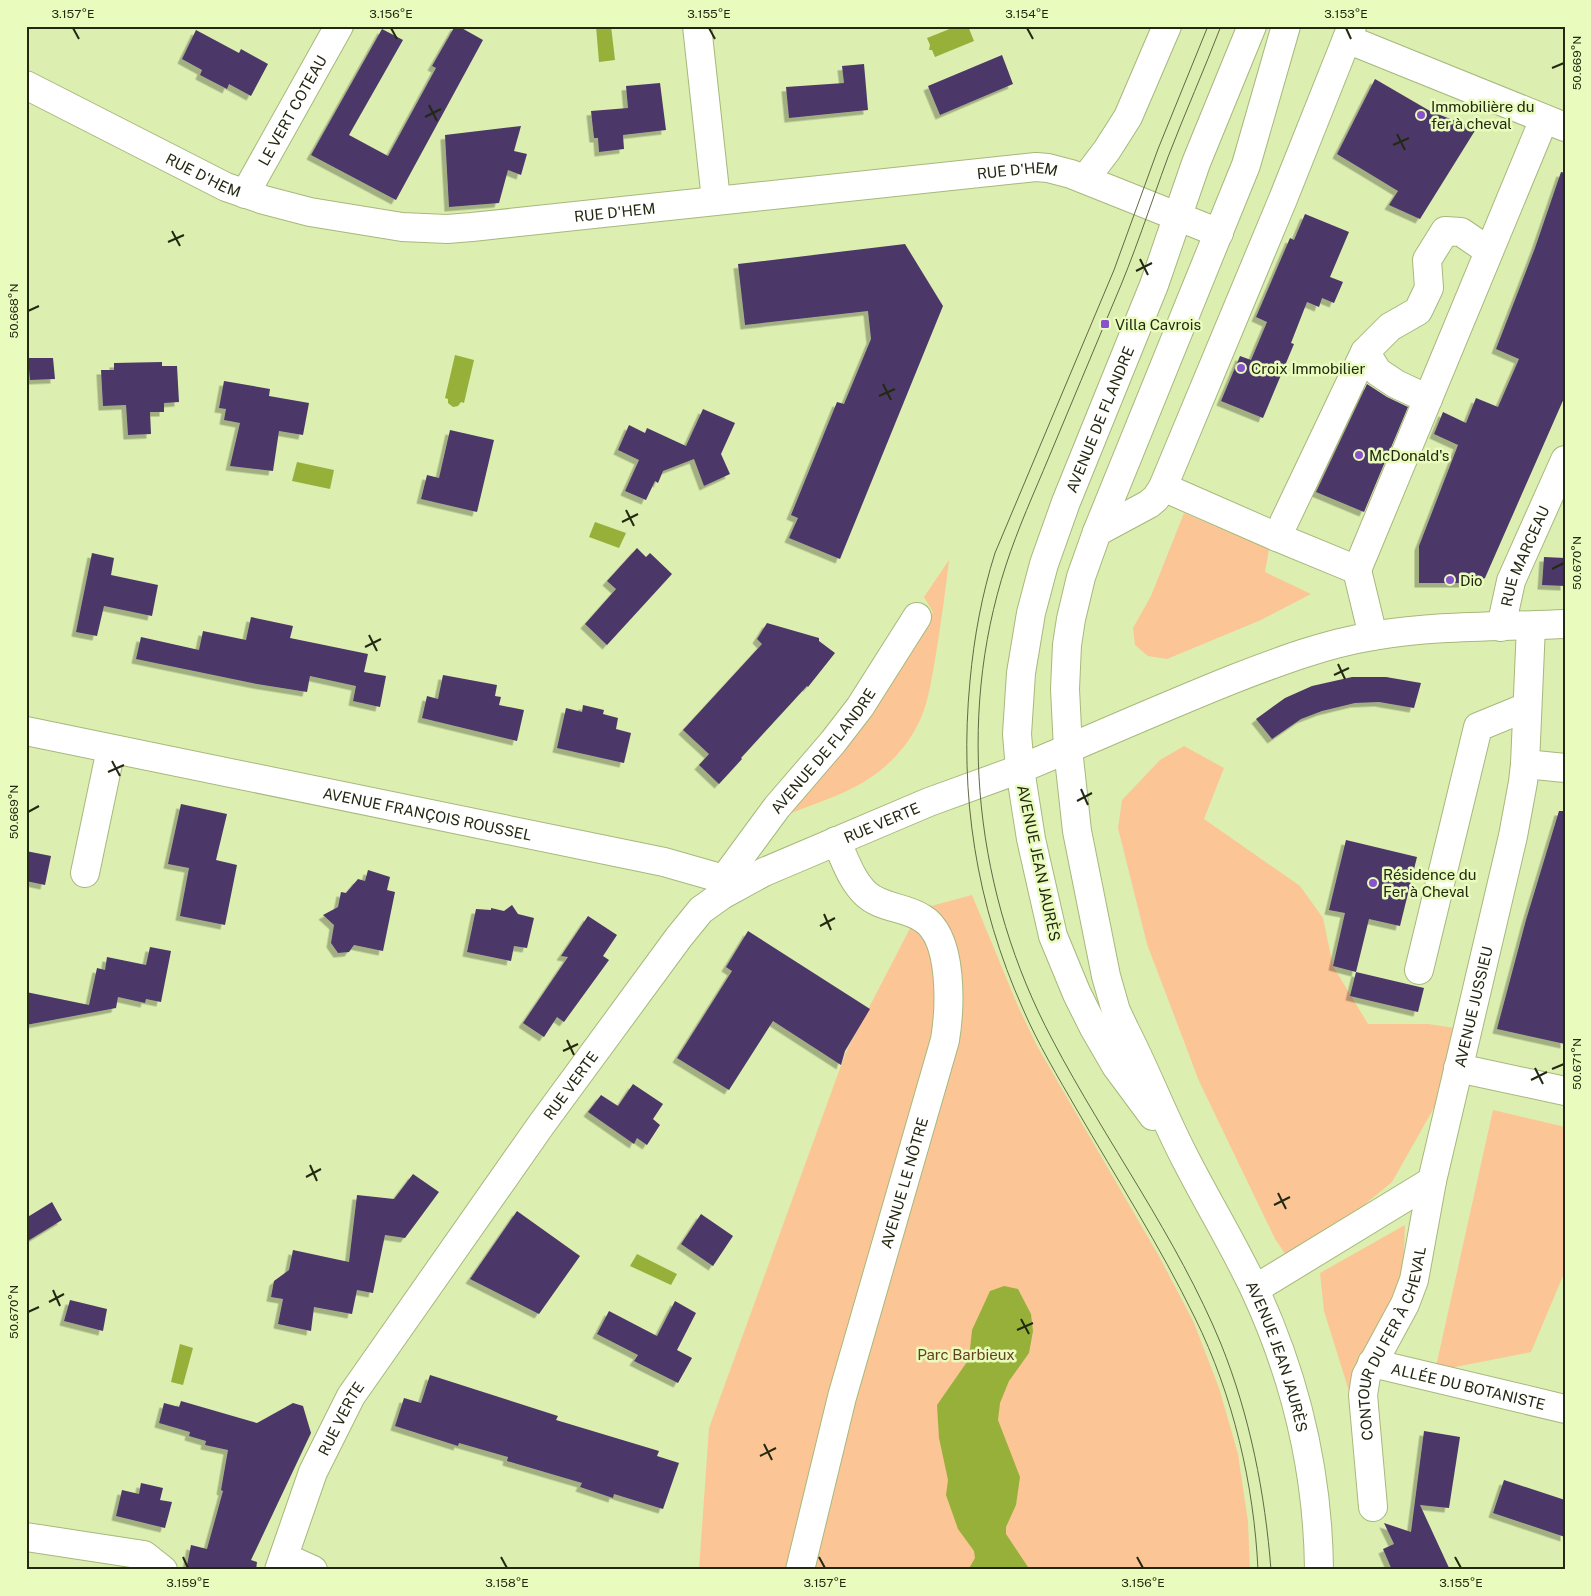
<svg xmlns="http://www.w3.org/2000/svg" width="1591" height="1596" font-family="'Public Sans',sans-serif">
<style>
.green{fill:#fcc596}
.water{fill:#96b03a}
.building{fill:#4b3869;filter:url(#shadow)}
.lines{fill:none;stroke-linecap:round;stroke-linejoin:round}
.minor-casing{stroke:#a7b87c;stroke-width:30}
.major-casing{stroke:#a7b87c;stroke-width:30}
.minor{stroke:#fff;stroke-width:28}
.major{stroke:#fff;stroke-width:28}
.tram{stroke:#606a45;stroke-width:1}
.ticks{fill:none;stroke:#232911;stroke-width:2}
.poi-dot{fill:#8853cb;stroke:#e9fbbd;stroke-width:2}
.labels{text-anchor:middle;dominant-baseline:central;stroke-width:5;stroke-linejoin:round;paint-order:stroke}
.poi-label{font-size:15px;fill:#232911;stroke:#e9fbbd;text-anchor:start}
.street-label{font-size:15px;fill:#232911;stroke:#e9fbbd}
.park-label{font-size:15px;fill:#643f1e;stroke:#e9fbbd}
.neatline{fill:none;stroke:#232911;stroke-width:2}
.ticks-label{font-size:12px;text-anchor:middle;fill:#232911}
</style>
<defs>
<filter id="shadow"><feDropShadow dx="-4.5" dy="4.5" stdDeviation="0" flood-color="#0004"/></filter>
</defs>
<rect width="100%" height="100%" fill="#dceeb0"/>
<path class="green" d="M 1184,513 L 1269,549 L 1265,572 L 1311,594 L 1261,620 L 1167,659 L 1148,656 L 1135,645 L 1133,628 L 1151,596 Z
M 949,560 C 945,595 940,630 934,666 C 930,687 927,709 916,728 C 906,747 890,764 873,776 C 846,795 812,804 782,817 L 880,697 L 933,612 L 924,597 Z
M 1184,746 L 1224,768 L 1204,819 L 1300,886 L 1323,918 L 1333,966 L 1368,1024 L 1428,1024 L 1455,1028 L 1435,1106 L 1392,1182 L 1336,1228 L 1288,1258 L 1275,1239 L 1199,1081 L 1147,944 L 1118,828 L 1122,800 L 1160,760 Z
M 972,895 L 1017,1004 L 1037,1046 L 1160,1258 L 1194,1323 L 1219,1388 L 1238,1454 L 1248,1522 L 1250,1570 L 699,1570 L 709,1428 L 846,1052 L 920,909 Z
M 1493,1110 L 1565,1127 L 1565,1271 L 1531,1352 L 1435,1371 Z
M 1405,1225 L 1403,1271 L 1396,1296 L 1359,1358 L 1356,1380 L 1349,1391 L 1324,1311 L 1320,1273 Z"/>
<path class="water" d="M 596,26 L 611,26 L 615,60 L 599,62 Z
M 957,26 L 968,26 L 974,41 L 935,57 L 932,50 L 929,50 L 930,45 L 927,38 Z
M 455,355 L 474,360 L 464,403 L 461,402 L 458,406 L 453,407 L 448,403 L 448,399 L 445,398 Z
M 297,462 L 334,470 L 330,489 L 292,481 Z
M 595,522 L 626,533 L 619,548 L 589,537 Z
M 637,1254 L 677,1274 L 671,1285 L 630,1266 Z
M 1004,1286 L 1018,1289 L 1031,1314 L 1033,1331 L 1029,1353 L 1009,1381 L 1000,1403 L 998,1420 L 1020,1477 L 1016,1505 L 1006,1527 L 1006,1534 L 1030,1570 L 968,1570 L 975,1558 L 974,1551 L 958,1529 L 946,1495 L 948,1480 L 939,1438 L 937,1405 L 969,1359 L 972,1330 L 990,1291 Z
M 180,1344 L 193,1348 L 183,1385 L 171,1382 Z"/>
<path class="building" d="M 455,26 L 458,26 L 483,40 L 396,200 L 311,155 L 382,29 L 403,40 L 349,135 L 388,156 L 436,68 L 432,66 Z
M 196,30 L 239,53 L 241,49 L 268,64 L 251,96 L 229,84 L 227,89 L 200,75 L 202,70 L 182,59 Z
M 1002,55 L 1013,84 L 940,115 L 928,86 Z
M 864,64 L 868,110 L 789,118 L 786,87 L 844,83 L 842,66 Z
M 1375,79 L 1430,111 L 1476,129 L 1420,219 L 1389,205 L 1398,191 L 1337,154 Z
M 660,83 L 666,130 L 623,135 L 624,149 L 599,152 L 598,138 L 594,138 L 591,111 L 628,108 L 626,86 Z
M 521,126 L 514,151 L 527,154 L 521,175 L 508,170 L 499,203 L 449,207 L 445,135 Z
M 1561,172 L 1565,173 L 1565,396 L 1485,578 L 1475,583 L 1419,583 L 1419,546 L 1458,445 L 1434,434 L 1443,412 L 1466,423 L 1476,398 L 1498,407 L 1519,359 L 1496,349 L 1535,248 Z
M 1305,214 L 1349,232 L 1330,277 L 1343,282 L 1334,303 L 1322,298 L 1319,307 L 1307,302 L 1291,343 L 1294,344 L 1263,418 L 1221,401 L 1240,356 L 1251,360 L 1267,322 L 1256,317 L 1290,238 L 1294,240 Z
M 905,244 L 943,306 L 840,559 L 789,538 L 798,518 L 791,515 L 837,402 L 844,404 L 871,339 L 868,311 L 745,325 L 738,264 Z
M 28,358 L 53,358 L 55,379 L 30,380 Z
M 162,362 L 162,366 L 177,366 L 179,402 L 164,403 L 164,412 L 150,412 L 151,434 L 128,435 L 126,405 L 103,406 L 101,370 L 114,370 L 114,363 Z
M 224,381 L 270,389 L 269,396 L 309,403 L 303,435 L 279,431 L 273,471 L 230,466 L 240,423 L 224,420 L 226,409 L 219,408 Z
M 1367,384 L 1387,397 L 1408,407 L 1364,512 L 1316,492 Z
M 703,409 L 735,423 L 721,454 L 730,474 L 704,486 L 694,459 L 663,471 L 658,483 L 655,481 L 646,500 L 625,491 L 639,460 L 618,450 L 629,425 L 645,433 L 647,428 L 686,446 Z
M 450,430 L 494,440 L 477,512 L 421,499 L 427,475 L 439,478 Z
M 637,548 L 646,557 L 650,553 L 672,574 L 607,645 L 585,624 L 616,589 L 607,581 Z
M 92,553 L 114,558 L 111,575 L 158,585 L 152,616 L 104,606 L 97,636 L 76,632 Z
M 1544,557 L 1565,558 L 1565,586 L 1542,585 Z
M 251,617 L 293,626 L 290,638 L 368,654 L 364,672 L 386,676 L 380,707 L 353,701 L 356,686 L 310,676 L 307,692 L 257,684 L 136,659 L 141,637 L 199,650 L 203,631 L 246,640 Z
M 767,623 L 819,638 L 819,641 L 835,653 L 808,687 L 807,686 L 741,758 L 742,759 L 719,784 L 699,765 L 709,754 L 683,730 L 762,644 L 757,639 Z
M 443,675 L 497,685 L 495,696 L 501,697 L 499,705 L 524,710 L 517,741 L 422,718 L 427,696 L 438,699 Z
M 1352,677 L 1386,677 L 1421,683 L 1414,708 L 1379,702 L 1355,703 L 1322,711 L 1301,719 L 1272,739 L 1256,719 L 1285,698 L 1312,686 Z
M 583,705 L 604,710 L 603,714 L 618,718 L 616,729 L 631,733 L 624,763 L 557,748 L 566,708 L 582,712 Z
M 181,804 L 227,814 L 216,860 L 237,865 L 225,925 L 180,916 L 189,868 L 168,864 Z
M 1559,811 L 1565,811 L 1565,1044 L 1497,1029 L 1526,920 Z
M 1346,840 L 1417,857 L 1400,926 L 1369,919 L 1356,972 L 1333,966 L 1345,913 L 1329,910 Z
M 26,851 L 51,856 L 45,885 L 26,881 Z
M 368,870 L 390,877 L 387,890 L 395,892 L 383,951 L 354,945 L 349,952 L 338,953 L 331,943 L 334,925 L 323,915 L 338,907 L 341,892 L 346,893 L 358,879 L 365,881 Z
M 512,905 L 518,914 L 534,918 L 527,948 L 514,946 L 511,961 L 467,952 L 476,909 L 491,910 L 491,908 L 504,911 Z
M 588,916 L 617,935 L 603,956 L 609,960 L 564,1022 L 557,1017 L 544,1037 L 523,1023 L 568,957 L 561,956 Z
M 748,931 L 870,1009 L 845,1051 L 841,1065 L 773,1021 L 729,1090 L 677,1058 L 732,971 L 726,967 Z
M 150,947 L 171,951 L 161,1002 L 146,999 L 145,1003 L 118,997 L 116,1008 L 26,1025 L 26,992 L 89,1005 L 97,968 L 105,970 L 107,957 L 146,965 Z
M 1356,972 L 1424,988 L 1418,1012 L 1350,996 Z
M 633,1084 L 663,1104 L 653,1119 L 660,1125 L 647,1145 L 637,1138 L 634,1144 L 588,1112 L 601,1095 L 618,1106 Z
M 413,1174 L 439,1192 L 405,1238 L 385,1235 L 373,1293 L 357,1290 L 352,1314 L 314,1307 L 311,1331 L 278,1324 L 283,1299 L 271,1297 L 274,1281 L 289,1270 L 293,1250 L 349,1262 L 357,1195 L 394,1199 Z
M 52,1202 L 62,1220 L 26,1242 L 26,1218 Z
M 517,1211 L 580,1256 L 539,1314 L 470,1279 Z
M 701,1214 L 733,1236 L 713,1266 L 681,1244 Z
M 70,1300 L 107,1309 L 103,1331 L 64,1321 Z
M 675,1301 L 696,1313 L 677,1350 L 692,1358 L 678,1383 L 634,1361 L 638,1355 L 597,1334 L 609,1311 L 657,1336 Z
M 430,1375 L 558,1416 L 556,1420 L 659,1451 L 657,1456 L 679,1463 L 663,1509 L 614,1494 L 613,1498 L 580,1487 L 582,1483 L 507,1461 L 508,1457 L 459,1443 L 458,1446 L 395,1426 L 404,1398 L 421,1403 Z
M 181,1401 L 257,1423 L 293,1403 L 303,1406 L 311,1433 L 251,1560 L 257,1562 L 256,1570 L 186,1570 L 191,1545 L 207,1549 L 223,1491 L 221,1490 L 228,1450 L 205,1445 L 206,1441 L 189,1436 L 190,1432 L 159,1423 L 164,1403 L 179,1407 Z
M 1424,1431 L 1460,1437 L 1449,1508 L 1420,1505 L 1450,1570 L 1392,1570 L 1383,1549 L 1394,1544 L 1384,1523 L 1411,1532 Z
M 1504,1480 L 1565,1500 L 1565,1537 L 1493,1513 Z
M 141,1483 L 163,1488 L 160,1500 L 172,1502 L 165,1528 L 116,1516 L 122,1490 L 139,1494 Z"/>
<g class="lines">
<g class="minor-casing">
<g id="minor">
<path d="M 697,26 L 716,200"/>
<path d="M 1347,39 L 1565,127"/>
<path d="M 1085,179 L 1107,150 L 1128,117 L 1167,26"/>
<path id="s1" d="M 245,194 L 339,26"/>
<path d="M 1365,352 L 1378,372 L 1396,384 L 1428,399"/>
<path d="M 1163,487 L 1277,537 L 1357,570 L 1544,119"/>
<path d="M 1097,532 L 1149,504 L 1156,498 L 1163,487 L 1283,199 L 1352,26"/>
<path d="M 1277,537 L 1365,352 L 1390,327 L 1418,311 L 1429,288 L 1427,260 L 1445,231 L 1461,232 L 1489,251"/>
<path d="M 1357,570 L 1373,636"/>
<path id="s2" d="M 1501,627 L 1511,581 L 1565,460"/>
<path id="s3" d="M 26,731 L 664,862 L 741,884"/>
<path d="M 1525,764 L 1565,768"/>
<path d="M 85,873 L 111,749"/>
<path id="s4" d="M 724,879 L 777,807 L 833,742 L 860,707 L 917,617"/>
<path d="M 1419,970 L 1478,727 L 1527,707"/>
<path d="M 1458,1068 L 1565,1091"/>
<path d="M 1255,1289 L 1432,1181"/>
<path id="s5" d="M 1372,1363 L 1565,1409"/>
<path id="s6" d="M 1373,1507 L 1363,1395 L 1366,1376 L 1405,1304 L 1414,1280 L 1432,1181 L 1513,836 L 1523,782 L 1525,764 L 1531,626"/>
<path d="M 26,1537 L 144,1555 L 163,1570"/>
<path d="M 284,1557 L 313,1570"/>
<path id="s7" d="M 279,1570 L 313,1472 L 351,1396 L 541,1125 L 679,937 L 701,910 L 722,895 L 764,872 L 929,802 L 1020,769"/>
<path id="s8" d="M 800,1570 L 842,1397 L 945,1040 C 950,1009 954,937 922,918 C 905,907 881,908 866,894 C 851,880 845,859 836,841"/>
</g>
</g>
<g class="major-casing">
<g id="major">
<path id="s9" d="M 1286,26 L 1246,165 L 1097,532 L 1081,577 L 1071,619 L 1067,645 L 1065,689 L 1068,749 L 1077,831 L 1106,976 L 1116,1011 L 1125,1030 C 1147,1073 1164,1118 1186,1160 C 1208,1203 1233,1244 1254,1288 C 1295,1376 1318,1472 1319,1570"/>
<path id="s10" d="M 26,85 L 226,187 L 264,200 L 310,212 L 402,227 L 447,229 L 472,227 L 1036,167 L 1048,168 L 1071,174 L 1219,233"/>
<path d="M 1020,769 C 1092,739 1163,707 1236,678 C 1280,661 1325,644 1373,636 C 1436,625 1501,627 1565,624"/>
<path id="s11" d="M 1153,1116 L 1116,1066 L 1094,1028 L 1077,994 L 1053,936 L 1031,839 L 1020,769 L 1017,734 L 1021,673 L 1031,613 L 1044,564 L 1066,502 L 1154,285 L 1196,163 L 1252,26"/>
</g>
</g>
<use href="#minor" class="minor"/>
<use href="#major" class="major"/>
<path class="tram" d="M 1208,26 L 1158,149 L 1114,270 L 995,553 C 982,594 974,637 970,681 C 959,795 976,904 1023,1009 C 1038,1044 1058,1077 1077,1110 C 1117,1179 1160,1246 1195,1318 C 1233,1395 1254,1484 1258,1570
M 1221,26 C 1204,70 1185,113 1168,157 C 1150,206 1134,256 1113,304 C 1092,355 1070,406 1049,457 C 1034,493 1018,528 1006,565 C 955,721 976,896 1052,1039 C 1106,1142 1177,1237 1221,1344 C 1250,1416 1265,1493 1271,1570"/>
</g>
<path class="ticks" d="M 73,28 L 79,39M 391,28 L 397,39M 709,28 L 715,39M 1027,28 L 1033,39M 1346,28 L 1351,39M 1552,68 L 1564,63M 429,105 L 437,121M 425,117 L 441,109M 1397,134 L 1405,150M 1393,145 L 1409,138M 172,231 L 180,246M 168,242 L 184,235M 1140,259 L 1148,275M 1136,271 L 1152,263M 28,311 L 39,306M 883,384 L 891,400M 879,396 L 895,389M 626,510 L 634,526M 622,522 L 638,514M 1552,569 L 1564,563M 369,635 L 377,651M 365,647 L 381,639M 1338,664 L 1345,679M 1334,675 L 1349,668M 112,761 L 120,776M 108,772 L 124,765M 1081,789 L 1088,805M 1077,801 L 1092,793M 28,812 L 39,806M 824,914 L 831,930M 820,926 L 835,918M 567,1040 L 574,1055M 563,1051 L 578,1044M 1535,1068 L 1543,1084M 1552,1069 L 1564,1064M 1531,1080 L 1547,1072M 310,1165 L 317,1181M 306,1177 L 321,1169M 1278,1193 L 1286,1209M 1274,1205 L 1290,1197M 53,1290 L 60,1306M 49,1302 L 64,1294M 28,1312 L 39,1307M 1021,1319 L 1029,1334M 1017,1330 L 1033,1323M 764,1444 L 772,1460M 760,1456 L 776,1448M 183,1557 L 188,1568M 501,1557 L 507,1568M 819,1557 L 825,1568M 1137,1557 L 1143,1568M 1455,1557 L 1461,1568"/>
<g class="poi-dot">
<circle cx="1421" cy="115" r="5"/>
<rect x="1100" y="319" width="10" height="10" rx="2.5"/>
<circle cx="1241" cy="368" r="5"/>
<circle cx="1359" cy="455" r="5"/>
<circle cx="1450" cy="580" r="5"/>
<circle cx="1373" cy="883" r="5"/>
</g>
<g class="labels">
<g class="poi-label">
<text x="1431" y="106">Immobilière du<tspan x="1431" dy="17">fer à cheval</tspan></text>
<text x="1115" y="324">Villa Cavrois</text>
<text x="1251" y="368">Croix Immobilier</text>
<text x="1369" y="455">McDonald's</text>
<text x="1460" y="580">Dio</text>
<text x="1383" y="874">Résidence du<tspan x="1383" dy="17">Fer à Cheval</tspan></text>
</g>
<g class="street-label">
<text stroke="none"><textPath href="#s1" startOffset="96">LE VERT COTEAU</textPath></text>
<text stroke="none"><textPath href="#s10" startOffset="1024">RUE D'HEM</textPath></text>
<text stroke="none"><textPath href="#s10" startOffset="199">RUE D'HEM</textPath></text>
<text stroke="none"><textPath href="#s10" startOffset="619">RUE D'HEM</textPath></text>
<text stroke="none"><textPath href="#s11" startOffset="740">AVENUE DE FLANDRE</textPath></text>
<text stroke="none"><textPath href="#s2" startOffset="75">RUE MARCEAU</textPath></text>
<text stroke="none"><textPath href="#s4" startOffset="162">AVENUE DE FLANDRE</textPath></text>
<text stroke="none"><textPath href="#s3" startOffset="410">AVENUE FRANÇOIS ROUSSEL</textPath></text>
<text stroke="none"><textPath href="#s7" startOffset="989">RUE VERTE</textPath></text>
<text transform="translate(1039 863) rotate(78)">AVENUE JEAN JAURÈS</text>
<text stroke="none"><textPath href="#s6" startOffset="519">AVENUE JUSSIEU</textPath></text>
<text stroke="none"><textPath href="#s7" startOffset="569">RUE VERTE</textPath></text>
<text stroke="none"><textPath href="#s8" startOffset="401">AVENUE LE NÔTRE</textPath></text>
<text stroke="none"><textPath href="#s6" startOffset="170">CONTOUR DU FER À CHEVAL</textPath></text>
<text stroke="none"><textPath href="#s9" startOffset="1411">AVENUE JEAN JAURÈS</textPath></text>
<text stroke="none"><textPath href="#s5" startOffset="99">ALLÉE DU BOTANISTE</textPath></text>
<text stroke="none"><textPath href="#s7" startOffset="164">RUE VERTE</textPath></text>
</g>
<g class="park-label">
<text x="966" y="1354">Parc Barbieux</text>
</g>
</g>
<rect width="1591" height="1596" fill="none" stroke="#e9fbbd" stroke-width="55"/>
<rect x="28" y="28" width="1536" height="1540" class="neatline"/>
<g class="ticks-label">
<text x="73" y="18">3.157°E</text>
<text x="391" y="18">3.156°E</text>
<text x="709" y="18">3.155°E</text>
<text x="1027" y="18">3.154°E</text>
<text x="1346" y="18">3.153°E</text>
<text transform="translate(1577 63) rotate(-90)" y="4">50.669°N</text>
<text transform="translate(14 311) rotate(-90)" y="4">50.668°N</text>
<text transform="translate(1577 563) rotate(-90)" y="4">50.670°N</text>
<text transform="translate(14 812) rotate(-90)" y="4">50.669°N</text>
<text transform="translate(1577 1064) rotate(-90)" y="4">50.671°N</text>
<text transform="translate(14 1312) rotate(-90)" y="4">50.670°N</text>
<text x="188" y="1587">3.159°E</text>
<text x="507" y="1587">3.158°E</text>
<text x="825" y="1587">3.157°E</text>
<text x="1143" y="1587">3.156°E</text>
<text x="1461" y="1587">3.155°E</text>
</g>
</svg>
